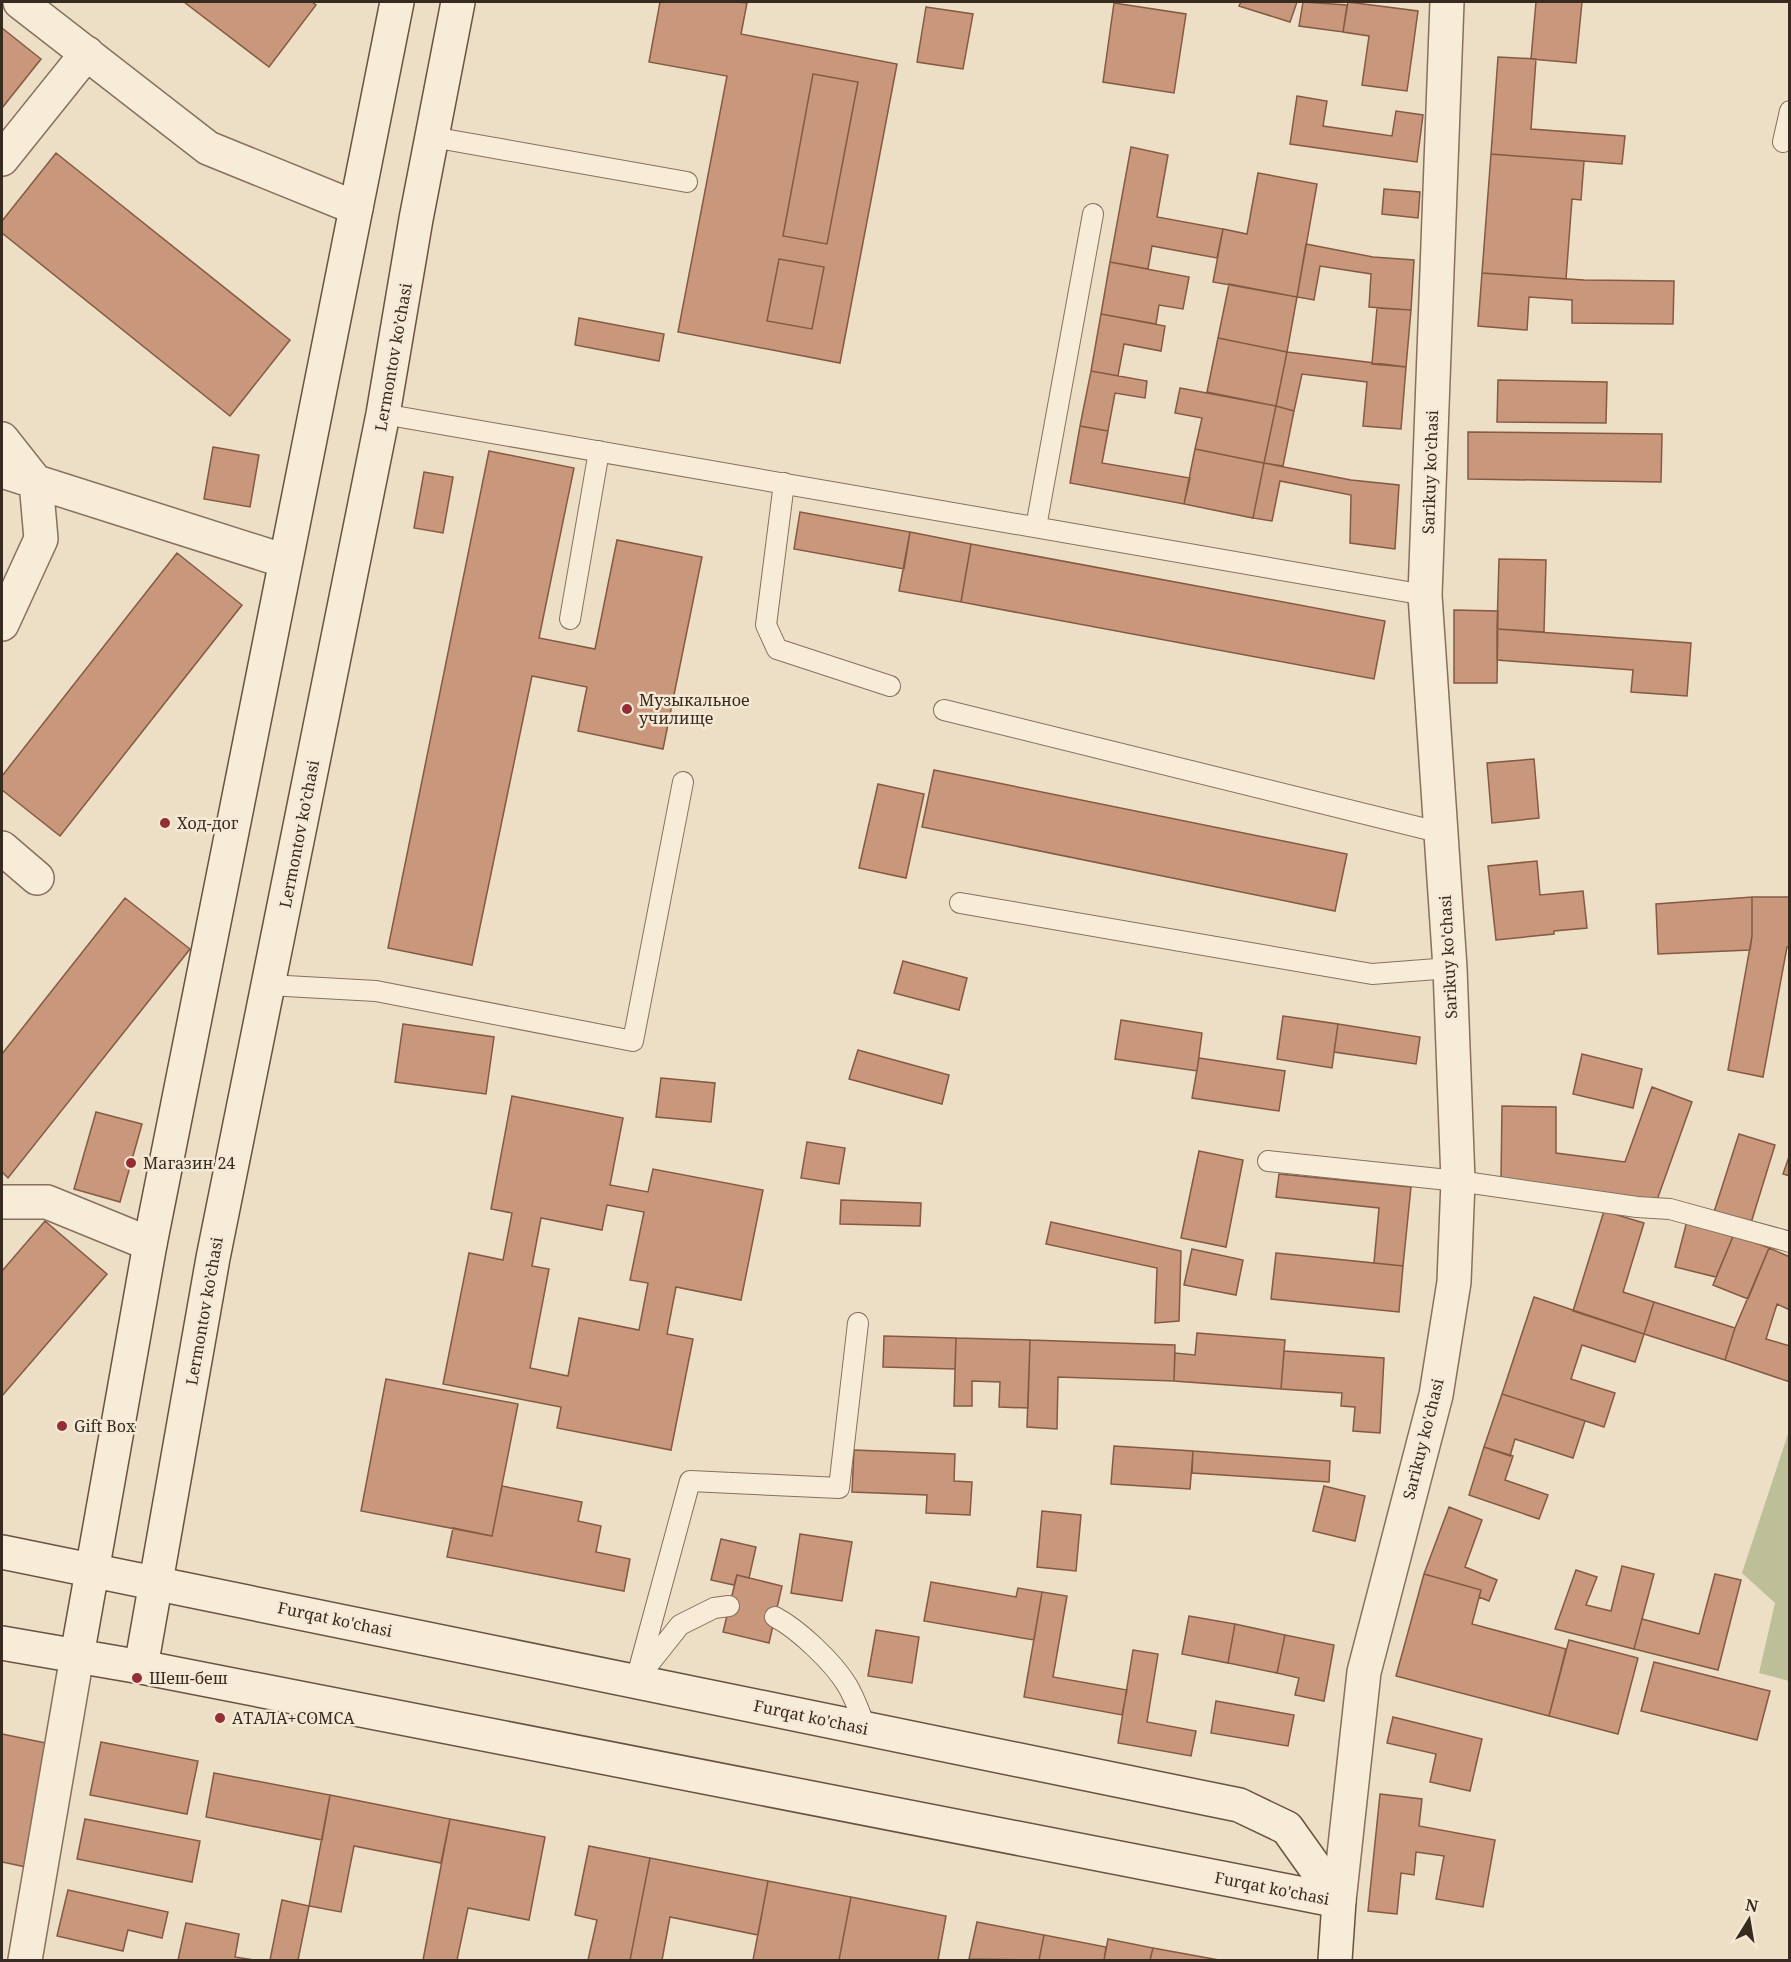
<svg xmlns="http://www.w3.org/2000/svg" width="1791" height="1962" font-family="'Noto Serif',serif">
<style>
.cemetery{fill:#bdbf98}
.building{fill:#c9987c;stroke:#855942;stroke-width:1.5;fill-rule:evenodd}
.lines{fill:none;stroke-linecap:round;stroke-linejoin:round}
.lane-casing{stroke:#87705c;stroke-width:22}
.street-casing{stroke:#87705c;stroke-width:36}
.secondary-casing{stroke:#69523f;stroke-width:36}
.lane{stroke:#f7ecd8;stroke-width:20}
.street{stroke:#f7ecd8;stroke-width:33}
.secondary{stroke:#f7ecd8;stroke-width:33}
.poi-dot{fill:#932e34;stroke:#f4e9d4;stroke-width:2}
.labels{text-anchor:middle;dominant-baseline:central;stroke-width:5;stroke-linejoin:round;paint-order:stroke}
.street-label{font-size:16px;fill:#372a1f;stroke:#f4e9d4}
.poi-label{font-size:16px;fill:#372a1f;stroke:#f4e9d4;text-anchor:start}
</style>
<rect width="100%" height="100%" fill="#ecdfc5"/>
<path class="cemetery" d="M 1789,1431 L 1790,1681 L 1789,1681 L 1759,1673 L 1775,1603 L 1742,1573 Z"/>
<path class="building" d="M 184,2 L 312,2 L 316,5 L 269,67 Z
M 660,2 L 737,2 L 747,3 L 741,34 L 897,64 L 840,363 L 678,332 L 727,76 L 649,62 ZM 813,74 L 858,82 L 827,244 L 783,236 ZM 779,259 L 824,267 L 812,329 L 767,321 Z
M 1241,2 L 1297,2 L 1290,22 L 1239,6 Z
M 1303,2 L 1347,5 L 1343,32 L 1299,26 Z
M 1348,2 L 1418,11 L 1407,91 L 1362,85 L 1369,36 L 1343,32 Z
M 1536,2 L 1582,2 L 1576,63 L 1531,59 Z
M 1114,3 L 1186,14 L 1174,93 L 1103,82 Z
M 926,7 L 973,14 L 963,69 L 917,62 Z
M 2,28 L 41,59 L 2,108 Z
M 1498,57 L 1536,59 L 1531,129 L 1625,136 L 1622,164 L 1491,154 Z
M 813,74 L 858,82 L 827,244 L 783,236 Z
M 1297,96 L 1327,101 L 1323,126 L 1392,136 L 1396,111 L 1423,115 L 1417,162 L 1290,144 Z
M 1131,147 L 1168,155 L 1157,217 L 1223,229 L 1217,258 L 1152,246 L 1148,269 L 1110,262 Z
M 56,153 L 290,340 L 230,416 L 2,233 L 2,221 Z
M 1491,154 L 1584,161 L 1581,200 L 1572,199 L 1566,279 L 1482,273 Z
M 1258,173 L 1317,184 L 1297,297 L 1213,282 L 1223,229 L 1247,234 Z
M 1384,189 L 1420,192 L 1418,218 L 1382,214 Z
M 1306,244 L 1373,257 L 1414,260 L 1411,310 L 1369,307 L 1371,274 L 1320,266 L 1314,300 L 1297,297 Z
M 779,259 L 824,267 L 812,329 L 767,321 Z
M 1110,262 L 1189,277 L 1183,309 L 1159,305 L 1156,324 L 1101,314 Z
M 1482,273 L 1584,280 L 1674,281 L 1673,324 L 1572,323 L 1572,300 L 1529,297 L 1527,330 L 1478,326 Z
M 1229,284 L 1297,297 L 1287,352 L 1218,338 Z
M 1377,308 L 1411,310 L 1406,367 L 1372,364 Z
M 1101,314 L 1165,326 L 1161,351 L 1124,344 L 1118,376 L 1091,371 Z
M 579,318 L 664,334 L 659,361 L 575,345 Z
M 1218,338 L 1287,352 L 1276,406 L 1207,392 Z
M 1287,352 L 1406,367 L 1401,429 L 1363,426 L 1367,382 L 1302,374 L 1294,411 L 1276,406 Z
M 1091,371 L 1147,381 L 1145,398 L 1115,393 L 1108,431 L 1080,426 Z
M 1498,380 L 1607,382 L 1606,423 L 1497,422 Z
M 1180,388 L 1276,406 L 1264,463 L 1195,449 L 1202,418 L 1175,413 Z
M 1276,406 L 1294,411 L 1283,466 L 1264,463 Z
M 1080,426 L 1108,431 L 1102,463 L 1190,478 L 1184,504 L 1070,483 Z
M 1468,432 L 1662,434 L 1661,482 L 1468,479 Z
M 213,447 L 259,455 L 250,507 L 204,499 Z
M 1195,449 L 1264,463 L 1253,518 L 1184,504 Z
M 489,451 L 574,468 L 539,638 L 595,649 L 617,540 L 702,557 L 663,749 L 578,731 L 587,687 L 532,676 L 472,965 L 388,948 Z
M 1264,463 L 1351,480 L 1399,485 L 1395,549 L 1350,543 L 1351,495 L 1280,481 L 1272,521 L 1253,518 Z
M 424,472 L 453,477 L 443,533 L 414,528 Z
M 800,512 L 910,532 L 904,569 L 794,549 Z
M 910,532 L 971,544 L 961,602 L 899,591 Z
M 971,544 L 1385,621 L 1374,679 L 961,602 Z
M 177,553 L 242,605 L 60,836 L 2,790 L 2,776 Z
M 1499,559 L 1546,560 L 1544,632 L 1497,629 Z
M 1454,610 L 1498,611 L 1497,683 L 1454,683 Z
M 1497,629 L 1691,643 L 1687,696 L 1631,692 L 1633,670 L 1497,660 Z
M 1534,759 L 1539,818 L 1492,823 L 1487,763 Z
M 934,770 L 1347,854 L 1335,911 L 922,827 Z
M 878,784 L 924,794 L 906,878 L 859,868 Z
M 1537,861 L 1540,895 L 1583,891 L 1587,928 L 1554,931 L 1554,934 L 1496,940 L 1488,866 Z
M 1752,897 L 1752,936 L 1750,950 L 1658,954 L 1656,904 Z
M 1752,897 L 1790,897 L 1790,947 L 1787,947 L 1763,1077 L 1728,1070 L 1752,936 Z
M 125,898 L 190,949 L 8,1178 L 2,1172 L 2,1054 Z
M 903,961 L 967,978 L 959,1010 L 894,993 Z
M 1283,1016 L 1338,1024 L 1332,1068 L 1277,1059 Z
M 1121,1020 L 1202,1033 L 1197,1071 L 1115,1059 Z
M 403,1024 L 494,1037 L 486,1094 L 395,1082 Z
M 1338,1024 L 1420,1037 L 1416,1064 L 1334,1052 Z
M 858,1050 L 949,1075 L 942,1104 L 849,1079 Z
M 1582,1054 L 1642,1069 L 1633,1108 L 1573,1094 Z
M 1199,1058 L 1285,1071 L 1279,1111 L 1192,1098 Z
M 661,1078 L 715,1083 L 711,1122 L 656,1117 Z
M 1652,1087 L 1692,1102 L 1657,1200 L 1501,1180 L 1502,1106 L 1556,1107 L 1556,1153 L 1625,1162 Z
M 512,1096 L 623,1118 L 610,1185 L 648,1192 L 653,1169 L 763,1190 L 741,1300 L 676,1287 L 667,1334 L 693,1339 L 671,1450 L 557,1428 L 561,1407 L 443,1384 L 469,1253 L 503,1260 L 512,1213 L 491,1209 ZM 607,1205 L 644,1212 L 630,1280 L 648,1283 L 639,1330 L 579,1318 L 568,1376 L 530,1368 L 549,1269 L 532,1266 L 541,1218 L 602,1230 Z
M 96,1112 L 142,1124 L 120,1202 L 74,1189 Z
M 1739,1134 L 1775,1145 L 1751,1223 L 1714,1212 Z
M 807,1142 L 845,1148 L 839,1184 L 801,1178 Z
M 1199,1151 L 1243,1160 L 1226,1247 L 1181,1238 Z
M 1790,1154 L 1790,1176 L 1783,1174 Z
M 1279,1174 L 1411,1187 L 1403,1266 L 1374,1263 L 1379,1208 L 1276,1197 Z
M 841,1200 L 921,1203 L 920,1226 L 840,1224 Z
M 1604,1211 L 1644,1223 L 1623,1292 L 1654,1302 L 1644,1334 L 1573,1311 Z
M 45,1221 L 107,1274 L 2,1396 L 2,1271 Z
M 1687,1221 L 1734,1234 L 1716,1277 L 1675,1267 Z
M 1051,1222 L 1181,1251 L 1179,1321 L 1155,1323 L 1157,1268 L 1046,1244 Z
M 1734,1234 L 1769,1248 L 1748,1299 L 1713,1285 Z
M 1769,1248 L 1790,1257 L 1790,1310 L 1777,1304 L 1766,1339 L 1790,1346 L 1790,1382 L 1725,1360 L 1735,1328 Z
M 1192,1249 L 1243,1260 L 1236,1295 L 1184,1285 Z
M 1276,1253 L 1403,1266 L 1399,1312 L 1271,1299 Z
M 1534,1297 L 1644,1334 L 1635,1362 L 1582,1345 L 1571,1379 L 1615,1393 L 1604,1427 L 1502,1394 Z
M 1654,1302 L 1735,1328 L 1725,1360 L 1644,1334 Z
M 1197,1333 L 1285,1340 L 1281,1389 L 1174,1381 L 1175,1353 L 1195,1355 Z
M 884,1336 L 956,1338 L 955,1369 L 883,1367 Z
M 956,1338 L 1030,1340 L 1028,1408 L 999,1407 L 1000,1382 L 972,1381 L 972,1406 L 954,1406 Z
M 1030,1340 L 1175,1345 L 1174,1381 L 1058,1377 L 1057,1429 L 1027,1427 Z
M 1284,1351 L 1384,1358 L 1380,1433 L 1353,1431 L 1355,1407 L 1341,1406 L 1342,1393 L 1281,1389 Z
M 386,1379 L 518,1404 L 492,1536 L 361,1511 Z
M 1502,1394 L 1585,1421 L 1573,1458 L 1515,1439 L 1510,1456 L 1484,1447 Z
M 1114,1446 L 1193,1451 L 1190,1489 L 1111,1484 Z
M 1484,1447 L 1513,1456 L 1505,1480 L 1548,1495 L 1539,1519 L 1469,1495 Z
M 854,1450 L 955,1454 L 954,1481 L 972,1482 L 970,1515 L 926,1513 L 927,1495 L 852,1492 Z
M 1193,1451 L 1330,1461 L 1329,1482 L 1192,1473 Z
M 502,1486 L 582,1502 L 578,1521 L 601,1526 L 596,1552 L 630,1559 L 624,1591 L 447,1557 L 453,1528 L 492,1536 Z
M 1324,1486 L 1365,1496 L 1355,1541 L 1313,1531 Z
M 1449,1507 L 1482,1520 L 1465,1567 L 1497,1580 L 1489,1601 L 1479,1597 L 1481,1590 L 1424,1574 Z
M 1042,1511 L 1081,1515 L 1076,1571 L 1037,1567 Z
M 800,1534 L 852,1542 L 842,1601 L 791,1593 Z
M 721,1539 L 756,1547 L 749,1578 L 737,1575 L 734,1585 L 711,1580 Z
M 1622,1566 L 1654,1574 L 1634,1649 L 1555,1629 L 1576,1570 L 1597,1577 L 1586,1605 L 1611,1611 Z
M 1424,1574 L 1481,1590 L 1472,1624 L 1566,1649 L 1549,1716 L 1396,1676 Z
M 1715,1574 L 1741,1580 L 1718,1670 L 1634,1649 L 1642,1619 L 1699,1634 Z
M 737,1575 L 782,1586 L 769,1643 L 723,1632 Z
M 931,1582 L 1016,1597 L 1018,1588 L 1042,1592 L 1034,1640 L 924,1621 Z
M 1042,1592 L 1067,1596 L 1053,1677 L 1127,1690 L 1122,1715 L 1024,1697 Z
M 1189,1616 L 1235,1624 L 1228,1663 L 1182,1654 Z
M 1235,1624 L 1285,1635 L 1277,1673 L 1228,1663 Z
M 876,1630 L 919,1637 L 912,1683 L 868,1676 Z
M 1285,1635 L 1334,1645 L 1324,1701 L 1295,1695 L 1299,1678 L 1277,1673 Z
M 1569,1640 L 1638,1658 L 1618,1734 L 1549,1716 Z
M 1133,1650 L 1158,1654 L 1147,1722 L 1196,1731 L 1191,1756 L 1118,1743 Z
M 1654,1662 L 1770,1691 L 1757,1740 L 1641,1711 Z
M 1216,1701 L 1294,1715 L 1288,1746 L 1211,1733 Z
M 1393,1717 L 1482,1739 L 1470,1791 L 1430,1782 L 1436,1754 L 1387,1743 Z
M 2,1734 L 51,1744 L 26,1867 L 2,1862 Z
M 101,1742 L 198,1761 L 187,1814 L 90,1795 Z
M 214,1773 L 330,1795 L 322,1840 L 206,1817 Z
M 1380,1794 L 1422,1799 L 1419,1826 L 1495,1840 L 1483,1907 L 1436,1899 L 1444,1856 L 1416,1852 L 1414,1875 L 1401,1873 L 1397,1914 L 1368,1911 Z
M 330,1795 L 450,1819 L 441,1863 L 354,1846 L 341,1912 L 309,1906 Z
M 85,1819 L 200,1841 L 192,1882 L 77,1859 Z
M 450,1819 L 545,1837 L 529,1920 L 468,1908 L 457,1960 L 423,1960 Z
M 589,1846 L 650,1858 L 630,1960 L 588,1960 L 597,1920 L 575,1915 Z
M 650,1858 L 768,1881 L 758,1935 L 670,1917 L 662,1960 L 630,1960 Z
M 768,1881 L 851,1897 L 839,1960 L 753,1960 Z
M 68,1890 L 168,1912 L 162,1938 L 128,1930 L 123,1951 L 57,1936 Z
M 851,1897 L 946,1916 L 938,1960 L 839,1960 Z
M 282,1900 L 309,1906 L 298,1960 L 270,1960 Z
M 977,1922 L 1044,1935 L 1039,1960 L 969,1959 Z
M 186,1923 L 239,1934 L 235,1957 L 254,1960 L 178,1960 Z
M 1044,1935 L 1106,1947 L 1104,1960 L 1039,1960 Z
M 1108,1939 L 1153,1948 L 1150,1960 L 1104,1960 Z
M 1153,1948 L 1219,1960 L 1150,1960 Z"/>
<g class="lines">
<g class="lane-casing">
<path id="lane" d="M 432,137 L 687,182
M 1783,142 L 1790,111
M 383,414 L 1425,595
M 784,483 L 766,625 L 777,649 L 890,686
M 1036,527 L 1093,214
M 570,619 L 599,451
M 944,710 L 1442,833
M 960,903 L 1372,974 L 1450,968
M 268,985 L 376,991 L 633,1041 L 683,782
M 1268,1161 L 1458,1181 L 1637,1207 L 1670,1209 L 1790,1242
M 775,1617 C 798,1629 833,1662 847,1685 C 855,1698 860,1714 866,1728
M 641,1674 L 680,1625 L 714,1608 L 729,1606
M 636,1680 L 690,1481 L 839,1488 L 858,1323"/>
</g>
<g class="street-casing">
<path id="street" d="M 20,2 L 208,148 L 356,208
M 2,159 L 87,53
M 2,439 L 36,482 L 41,539 L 2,624
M 2,471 L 285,561
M 2,848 L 37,878
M 2,1202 L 47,1202 L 150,1244
M 1339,1901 L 1364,1672 L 1436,1395 L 1454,1282 L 1458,1181 L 1450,968 L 1425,595 L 1447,2
M 25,1960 L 77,1656"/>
</g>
<g class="secondary-casing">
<path id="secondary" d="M 2,1552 L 1239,1805 L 1287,1828 L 1339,1901
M 2,1643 L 141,1667 L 1339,1901
M 77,1656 L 150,1244 L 397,2
M 141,1667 L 213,1258 L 383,414 L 416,219 L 458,2
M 1335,1960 L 1339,1901"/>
</g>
<use href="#lane" class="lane"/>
<use href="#street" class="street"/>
<use href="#secondary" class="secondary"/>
</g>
<g class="poi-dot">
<circle cx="627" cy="709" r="6"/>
<circle cx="165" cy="823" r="6"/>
<circle cx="131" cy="1163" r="6"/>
<circle cx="62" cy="1426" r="6"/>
<circle cx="137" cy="1678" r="6"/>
<circle cx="220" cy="1718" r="6"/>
</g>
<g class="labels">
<g class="street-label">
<text transform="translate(393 357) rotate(-80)">Lermontov ko’chasi</text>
<text transform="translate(1430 472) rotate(-88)">Sarikuy ko'chasi</text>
<text transform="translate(299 834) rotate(-79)">Lermontov ko’chasi</text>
<text transform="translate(1448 957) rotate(-93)">Sarikuy ko'chasi</text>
<text transform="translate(204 1311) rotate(-80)">Lermontov ko’chasi</text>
<text transform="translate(1423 1439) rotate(-76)">Sarikuy ko'chasi</text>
<text transform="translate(335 1619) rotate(12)">Furqat ko'chasi</text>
<text transform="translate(811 1717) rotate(12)">Furqat ko'chasi</text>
<text transform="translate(1272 1888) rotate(11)">Furqat ko'chasi</text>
</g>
<g class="poi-label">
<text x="639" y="700">Музыкальное<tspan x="639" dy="18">училище</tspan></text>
<text x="177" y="823">Ход-дог</text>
<text x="143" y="1163">Магазин 24</text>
<text x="74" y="1426">Gift Box</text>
<text x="149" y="1678">Шеш-беш</text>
<text x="232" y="1718">АТАЛА+СОМСА</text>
</g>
</g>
<rect width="1791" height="1962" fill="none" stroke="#372a1f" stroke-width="6"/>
<g transform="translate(1749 1920) rotate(11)" stroke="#f4e9d4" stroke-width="4.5" paint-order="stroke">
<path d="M0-4.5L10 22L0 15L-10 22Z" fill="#372a1f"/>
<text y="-9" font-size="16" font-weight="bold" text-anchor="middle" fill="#372a1f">N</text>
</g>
</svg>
